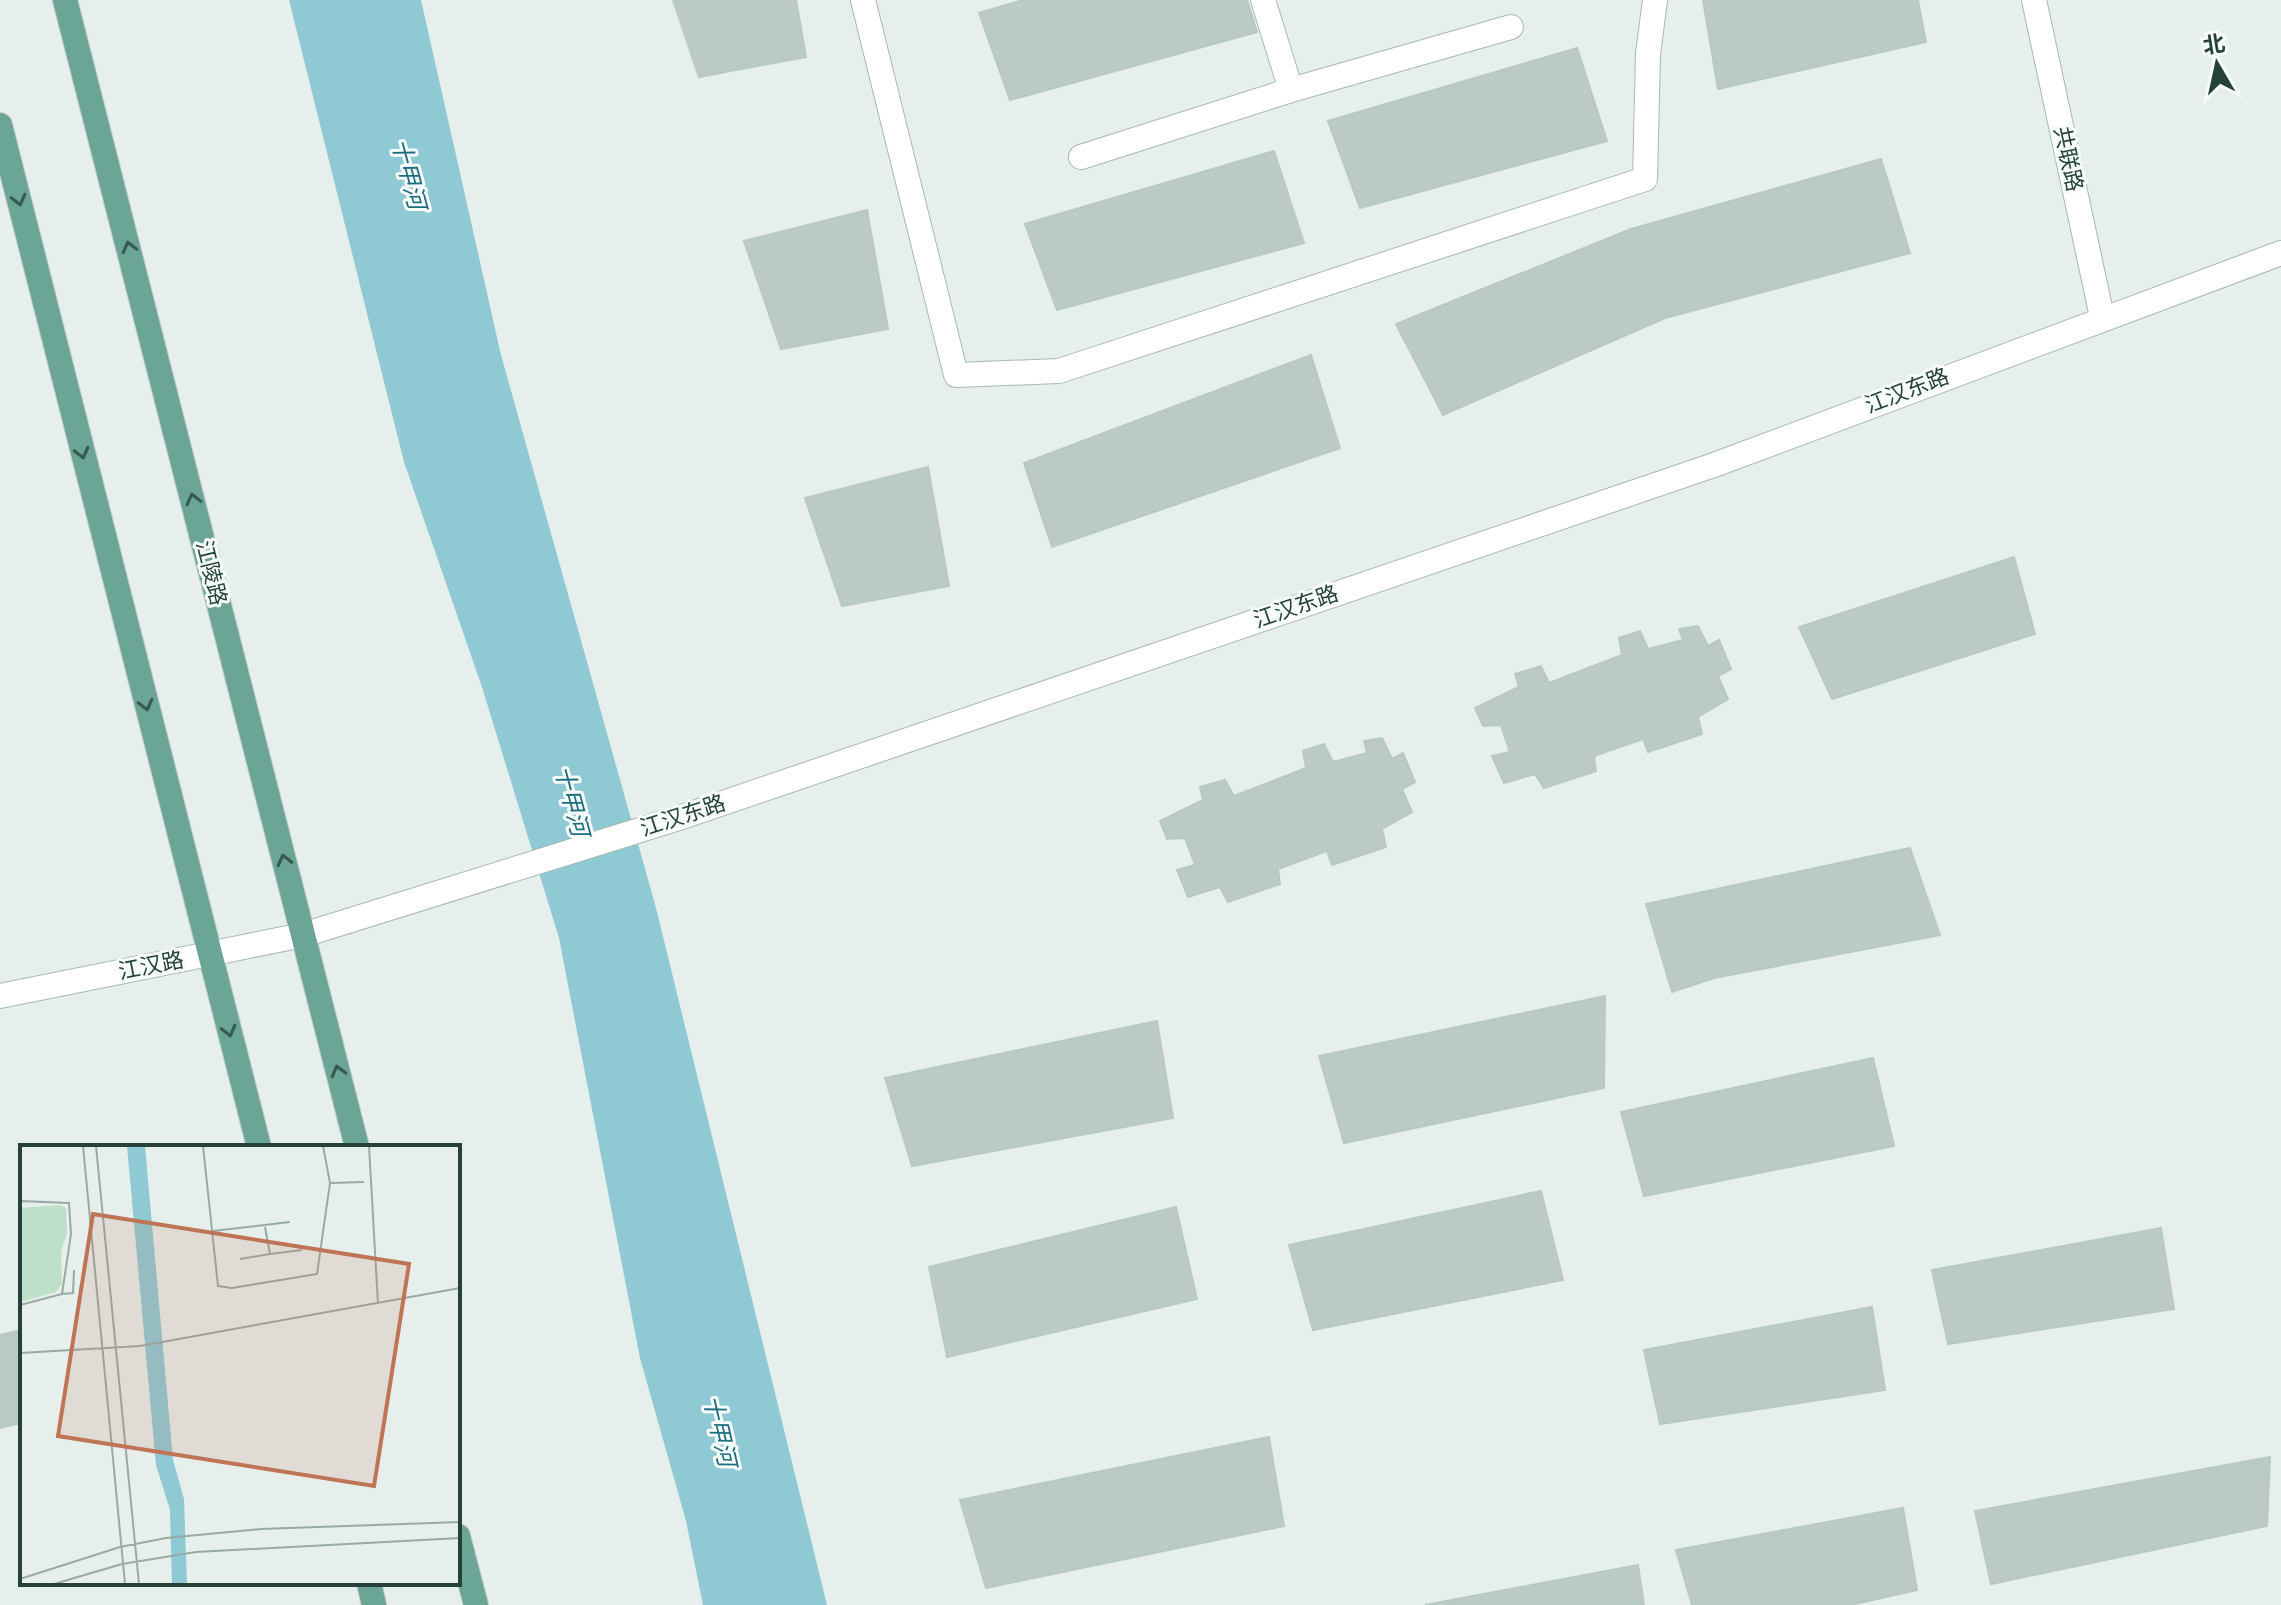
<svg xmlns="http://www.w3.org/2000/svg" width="2281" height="1605" font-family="'Source Sans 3','Noto Sans SC',sans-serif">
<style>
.water{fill:#8ec9d4}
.building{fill:#bbcac4;stroke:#b8c9c2;stroke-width:2}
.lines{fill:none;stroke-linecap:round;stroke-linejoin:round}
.minor-casing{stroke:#a8b8b2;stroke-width:26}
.major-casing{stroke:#c2cac8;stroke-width:26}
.minor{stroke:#fff;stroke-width:24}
.major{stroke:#6aa596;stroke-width:24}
.oneway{stroke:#365b51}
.labels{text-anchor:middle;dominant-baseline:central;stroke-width:6;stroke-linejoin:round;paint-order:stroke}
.street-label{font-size:22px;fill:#24423a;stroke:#f7fbf9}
.water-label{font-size:24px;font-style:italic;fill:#1c6f80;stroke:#f7fbf9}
.inset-road{fill:none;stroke:#98aaa4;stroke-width:2}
.view{fill:#c07456;fill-opacity:0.15;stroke:#c07456;stroke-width:4}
.inset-edge{fill:none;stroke:#24423a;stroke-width:4}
</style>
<rect width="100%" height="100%" fill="#e6efeb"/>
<path class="water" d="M 289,0 L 421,0 L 501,355 L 656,908 L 827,1605 L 703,1605 L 686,1521 L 640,1358 L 559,938 L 482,687 L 404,462 Z"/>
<path class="building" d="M 673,0 L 796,0 L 806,57 L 699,77 Z
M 1023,0 L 1247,0 L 1257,32 L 1010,100 L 979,13 Z
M 1703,0 L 1918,0 L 1926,42 L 1718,89 Z
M 1577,48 L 1607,141 L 1360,208 L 1328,121 Z
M 1274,151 L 1304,243 L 1057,310 L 1025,224 Z
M 1881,159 L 1910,253 L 1665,318 L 1443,415 L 1396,324 L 1631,229 Z
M 867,210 L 888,329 L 781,349 L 744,241 Z
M 1311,355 L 1340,448 L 1052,547 L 1024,463 Z
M 928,467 L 949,586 L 842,606 L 805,498 Z
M 2014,557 L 2035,634 L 1832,699 L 1799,627 Z
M 1698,626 L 1708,646 L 1719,640 L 1731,669 L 1718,676 L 1728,699 L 1698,717 L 1702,734 L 1648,752 L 1643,739 L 1594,756 L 1596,771 L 1544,788 L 1535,774 L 1504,783 L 1492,756 L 1510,752 L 1501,725 L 1483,726 L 1475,708 L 1519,687 L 1515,674 L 1541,666 L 1549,683 L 1622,655 L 1619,638 L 1640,631 L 1648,649 L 1683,640 L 1679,629 Z
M 1382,738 L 1392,759 L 1403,753 L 1415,782 L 1402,789 L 1412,812 L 1382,829 L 1386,847 L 1332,865 L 1327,851 L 1278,869 L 1280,884 L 1228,902 L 1220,887 L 1188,897 L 1177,870 L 1195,865 L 1185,838 L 1167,839 L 1160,821 L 1203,800 L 1200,787 L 1225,780 L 1234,796 L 1306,768 L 1303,751 L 1324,744 L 1333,762 L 1367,753 L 1364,741 Z
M 1910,848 L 1940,935 L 1714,978 L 1672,992 L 1646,904 Z
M 1605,996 L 1604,1088 L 1344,1143 L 1319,1056 Z
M 1157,1021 L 1173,1118 L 912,1166 L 885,1078 Z
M 1873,1058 L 1894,1146 L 1644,1196 L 1621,1112 Z
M 1541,1191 L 1563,1280 L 1313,1330 L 1289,1245 Z
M 1176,1207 L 1197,1299 L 947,1357 L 929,1267 Z
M 2161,1228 L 2174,1309 L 1948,1344 L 1932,1270 Z
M 1872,1307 L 1885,1390 L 1660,1424 L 1644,1350 Z
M 22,1330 L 22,1423 L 0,1428 L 0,1335 Z
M 1269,1437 L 1284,1526 L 986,1588 L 960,1500 Z
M 2270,1457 L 2267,1526 L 1991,1584 L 1975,1511 Z
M 1903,1508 L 1917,1590 L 1851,1605 L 1692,1605 L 1676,1550 Z
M 1638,1565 L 1644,1605 L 1425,1605 Z"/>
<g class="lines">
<g class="minor-casing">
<path id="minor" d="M 863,0 L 956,375 L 1059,371 L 1645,179 L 1648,54 L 1655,0
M 2034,0 L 2102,317
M 1291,90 L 1511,27
M 1081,157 L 1291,90 L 1263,0
M 0,996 L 303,935 L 685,816 L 1714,465 L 2281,253"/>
</g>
<g class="major-casing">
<path id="major" d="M 65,0 L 357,1147
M 0,125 L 259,1147
M 458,1536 L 476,1605
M 369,1583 L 374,1605"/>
</g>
<use href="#minor" class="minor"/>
<use href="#major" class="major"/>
</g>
<defs><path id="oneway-chevron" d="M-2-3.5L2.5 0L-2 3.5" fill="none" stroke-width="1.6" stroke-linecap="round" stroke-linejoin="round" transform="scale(2)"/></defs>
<g class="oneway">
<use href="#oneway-chevron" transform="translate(19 200) rotate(76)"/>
<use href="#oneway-chevron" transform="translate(129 247) rotate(-104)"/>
<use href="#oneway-chevron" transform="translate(82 453) rotate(76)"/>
<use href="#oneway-chevron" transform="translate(193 499) rotate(-104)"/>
<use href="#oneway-chevron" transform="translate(146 705) rotate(76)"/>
<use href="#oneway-chevron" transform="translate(284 860) rotate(-104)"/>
<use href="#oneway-chevron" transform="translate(229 1031) rotate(76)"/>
<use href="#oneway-chevron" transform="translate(338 1071) rotate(-105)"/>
</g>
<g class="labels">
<g class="street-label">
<text transform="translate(2068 159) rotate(78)">共联路</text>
<text transform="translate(1907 391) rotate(-21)">江汉东路</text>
<text transform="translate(211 573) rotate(76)">江陵路</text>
<text transform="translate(1296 607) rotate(-19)">江汉东路</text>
<text transform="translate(683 816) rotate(-18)">江汉东路</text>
<text transform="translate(151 966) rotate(-11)">江汉路</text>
</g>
<g class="water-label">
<text transform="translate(408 174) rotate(75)">十甲河</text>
<text transform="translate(571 801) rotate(75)">十甲河</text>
<text transform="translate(719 1431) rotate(77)">十甲河</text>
</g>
</g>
<g transform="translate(20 1145)">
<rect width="440" height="440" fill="#e6efeb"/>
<path d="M 40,60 L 46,63 L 47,88 L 41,107 L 42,139 L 36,147 L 0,157 L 0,63 Z" fill="#bfe0c8"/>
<path d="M 107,1 L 125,1 L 153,315 L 164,354 L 167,439 L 152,439 L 150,365 L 136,320 Z" fill="#8ec9d4"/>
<path class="inset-road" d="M 63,1 L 105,439M 76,1 L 119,439M 183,1 L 198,141 L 212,143 L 297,129 L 310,38 L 303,1M 349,1 L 358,159M 310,38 L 344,37M 0,56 L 49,58 L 51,89 L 42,149 L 0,160M 193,86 L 270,77M 250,109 L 282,105M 220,114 L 250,109 L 245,82M 42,149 L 53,148 L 54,125M 0,208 L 120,201 L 440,143M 0,434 L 100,402 L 146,393 L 241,384 L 440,377M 34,439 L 102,419 L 176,407 L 440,393"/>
<path class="view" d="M 73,69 L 389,119 L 354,341 L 38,291 Z"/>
<rect width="440" height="440" class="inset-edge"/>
</g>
<g transform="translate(2217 64) rotate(351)" stroke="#f7fbf9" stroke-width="6" paint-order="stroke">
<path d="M0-6L14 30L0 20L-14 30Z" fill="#24423a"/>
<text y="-12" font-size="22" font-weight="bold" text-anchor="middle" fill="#24423a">北</text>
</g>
</svg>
